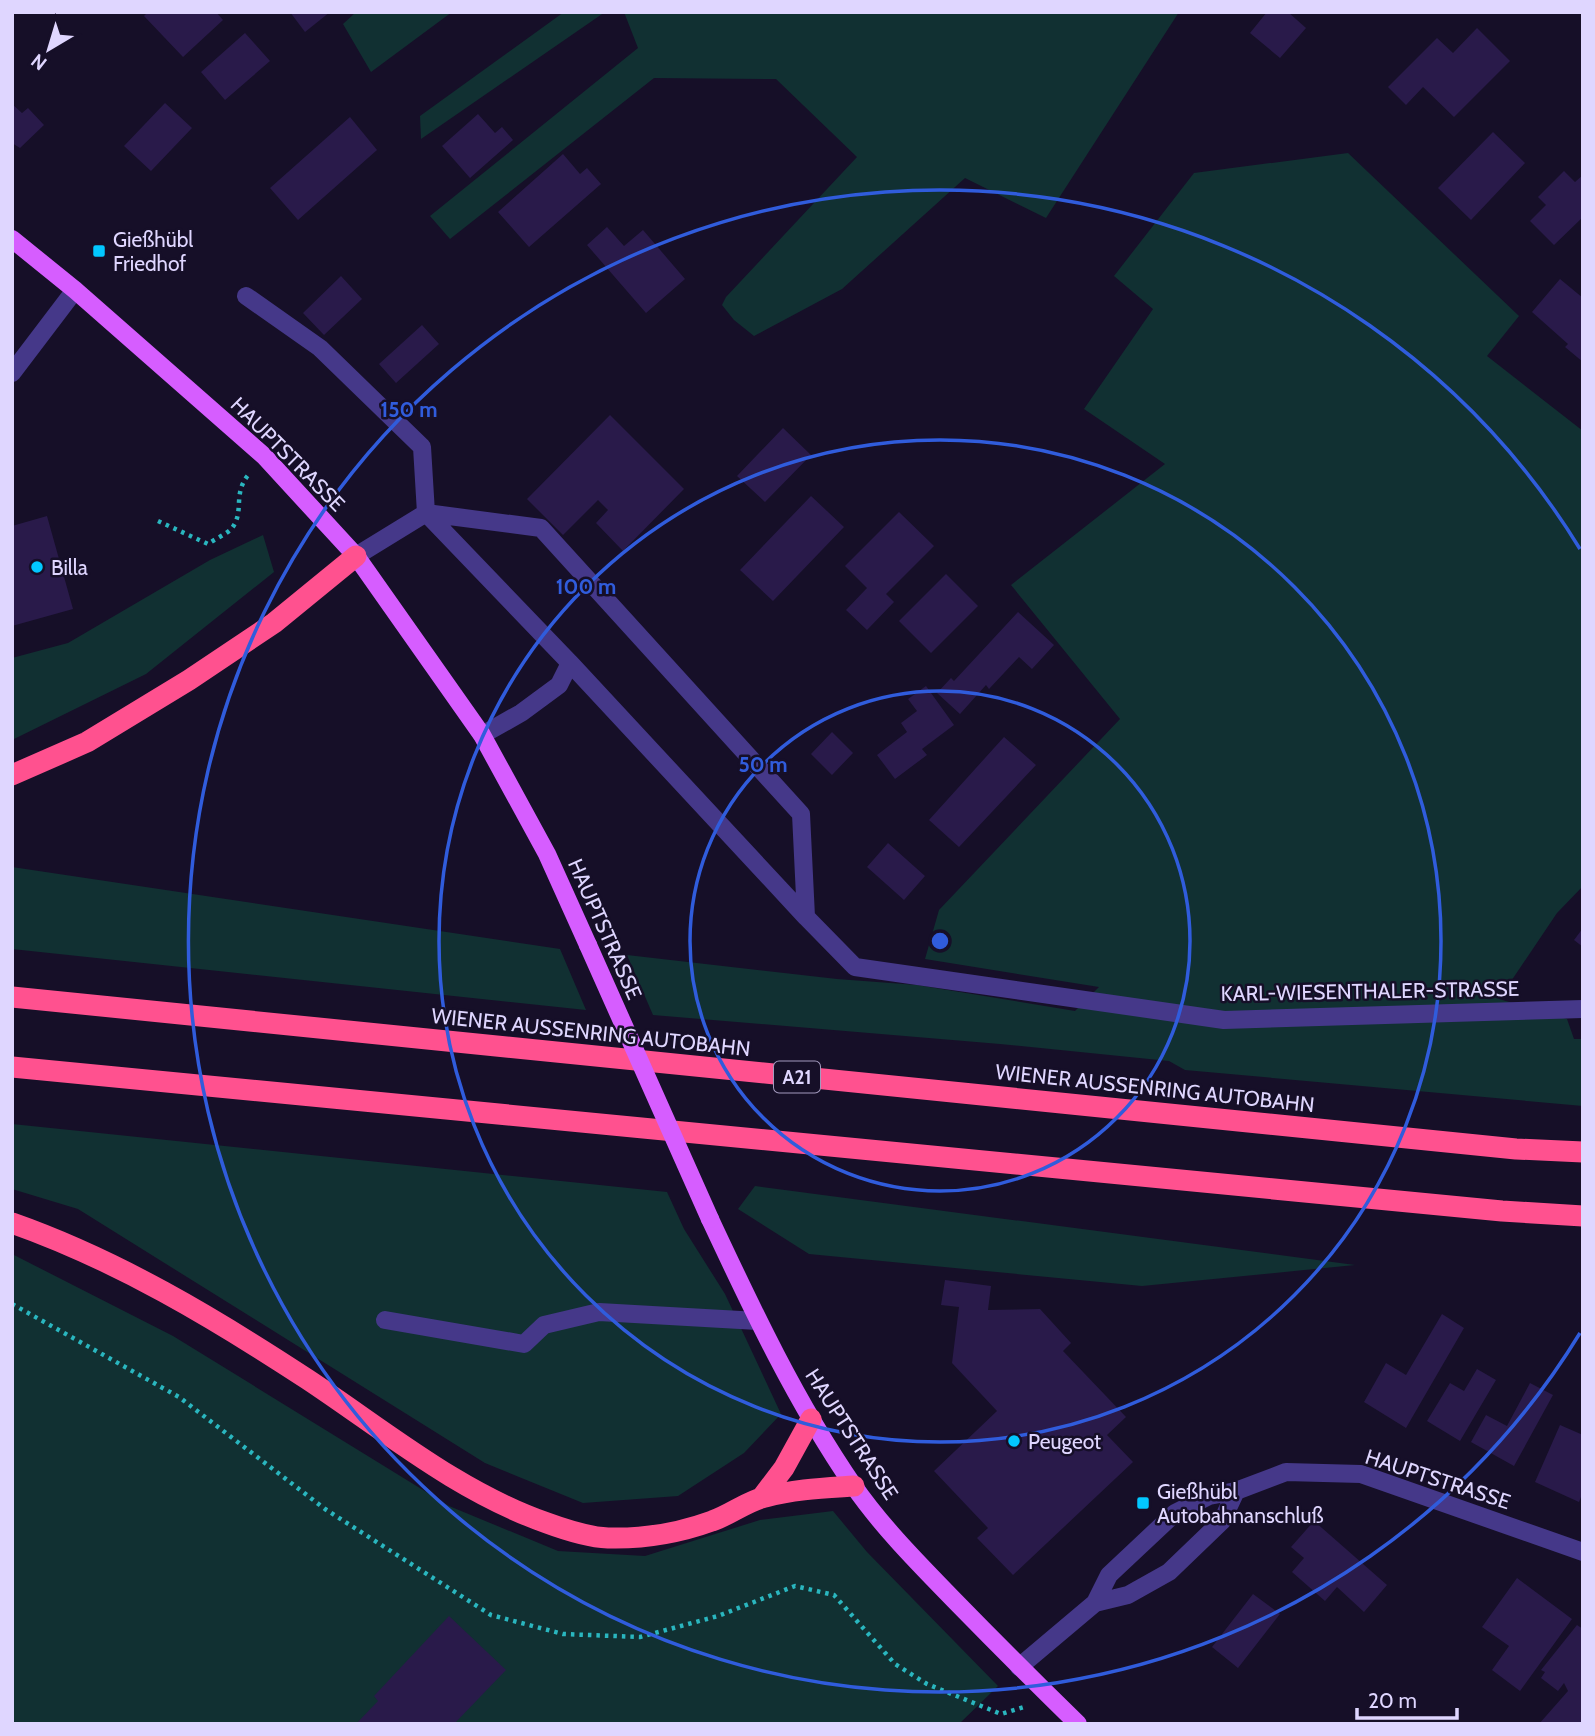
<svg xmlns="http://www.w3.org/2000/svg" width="1595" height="1736" font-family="Cabin,sans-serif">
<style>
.green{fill:#113032}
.building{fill:#291a4a}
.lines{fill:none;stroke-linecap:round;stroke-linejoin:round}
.path{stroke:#2ab6bf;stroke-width:4.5;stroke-dasharray:3.5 5;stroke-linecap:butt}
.minor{stroke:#453889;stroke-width:18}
.major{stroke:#d65dff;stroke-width:18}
.highway{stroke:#ff518f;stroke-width:21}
.major-bridge{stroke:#d65dff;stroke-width:18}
.ring{fill:none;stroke:#305cdc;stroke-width:3.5}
.poi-dot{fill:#02c7ff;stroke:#160f28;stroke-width:2.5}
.labels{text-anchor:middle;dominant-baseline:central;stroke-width:5;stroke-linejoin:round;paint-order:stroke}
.shield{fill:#160f28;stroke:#a39abe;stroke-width:2}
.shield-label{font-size:19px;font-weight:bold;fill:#dfd6ff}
.poi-label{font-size:21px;fill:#dfd6ff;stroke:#160f28;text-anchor:start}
.street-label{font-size:21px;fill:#dfd6ff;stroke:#160f28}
.centre{fill:#305cdc;stroke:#160f28;stroke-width:3.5}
.ring-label{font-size:21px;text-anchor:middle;font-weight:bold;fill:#305cdc;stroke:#160f28;stroke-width:5;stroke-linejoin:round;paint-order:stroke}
</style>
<rect width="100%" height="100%" fill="#160f28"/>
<path class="green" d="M 356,12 L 452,12 L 371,72 L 343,24 Z
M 564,12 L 605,12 L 421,139 L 420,116 Z
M 624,12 L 1179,12 L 1046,218 L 965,178 L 842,289 L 754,336 L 734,320 L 722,305 L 726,297 L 857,157 L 776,79 L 654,78 L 450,239 L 430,216 L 638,48 Z
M 1348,153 L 1519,316 L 1487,356 L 1583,431 L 1583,886 L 1557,913 L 1499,999 L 1567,1019 L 1574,1039 L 1583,1039 L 1583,1106 L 1185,1070 L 1169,1061 L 1000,1044 L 653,1015 L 627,955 L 837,979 L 917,985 L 1075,1011 L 1099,987 L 925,959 L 939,910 L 1120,719 L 1011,585 L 1165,464 L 1084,409 L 1153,309 L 1114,276 L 1194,173 Z
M 263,535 L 274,572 L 146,674 L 12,740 L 12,658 L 68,643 L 210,560 Z
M 12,867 L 560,949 L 586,1010 L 12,949 Z
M 12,1124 L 667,1192 L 684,1229 L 725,1294 L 781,1414 L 744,1453 L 678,1496 L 583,1503 L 485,1463 L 78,1209 L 12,1189 Z
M 755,1186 L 1355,1265 L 1142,1286 L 809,1254 L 738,1209 Z
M 12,1254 L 173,1336 L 449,1506 L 558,1551 L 645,1556 L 760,1520 L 833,1511 L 867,1552 L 998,1686 L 959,1724 L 12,1724 Z"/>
<path class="building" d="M 148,12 L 216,12 L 223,20 L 183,57 L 144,16 Z
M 290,12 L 330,12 L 305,32 Z
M 1267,12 L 1288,12 L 1306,28 L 1280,58 L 1250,33 Z
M 1477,28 L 1510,61 L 1454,117 L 1423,87 L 1406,105 L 1388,87 L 1437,38 L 1453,53 Z
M 245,33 L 270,61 L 225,100 L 201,72 Z
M 165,103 L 192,128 L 151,171 L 124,146 Z
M 12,104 L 22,113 L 28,108 L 44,125 L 20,148 L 12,143 Z
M 478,114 L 495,133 L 502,127 L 513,140 L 470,178 L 442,146 Z
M 350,117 L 377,150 L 298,220 L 270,188 Z
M 1493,132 L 1525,163 L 1471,220 L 1438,188 Z
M 563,154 L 580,174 L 587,168 L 601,184 L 529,247 L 498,212 Z
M 1564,171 L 1575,182 L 1583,175 L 1583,217 L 1554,245 L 1530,221 L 1546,205 L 1538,197 Z
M 607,227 L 624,246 L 643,230 L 685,279 L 646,313 L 587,245 Z
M 341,276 L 362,299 L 324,335 L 303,313 Z
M 1560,279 L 1583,298 L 1583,362 L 1565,347 L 1568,344 L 1532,312 Z
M 422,325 L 439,344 L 396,383 L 379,364 Z
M 610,415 L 684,489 L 623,551 L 596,523 L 608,510 L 598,500 L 563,535 L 527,499 Z
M 783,428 L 811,455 L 765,502 L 737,476 Z
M 811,496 L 844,527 L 773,601 L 740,570 Z
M 899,512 L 934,546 L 886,594 L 894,602 L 867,630 L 846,610 L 867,588 L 845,566 Z
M 47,516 L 73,609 L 12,626 L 12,526 Z
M 946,574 L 978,606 L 931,653 L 899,621 Z
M 1018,612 L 1054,645 L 1032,669 L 1019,657 L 989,689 L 986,685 L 960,714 L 937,693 L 951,678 L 954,681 Z
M 926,686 L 954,725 L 922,749 L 927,755 L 895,779 L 877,755 L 907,732 L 901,723 L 917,711 L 908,699 Z
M 832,732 L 853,753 L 832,775 L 811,754 Z
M 1004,737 L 1036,765 L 959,847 L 929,820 Z
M 888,843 L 925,876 L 904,900 L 867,867 Z
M 1583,928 L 1583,947 L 1574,940 Z
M 945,1280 L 991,1286 L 988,1310 L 1040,1309 L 1071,1343 L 1063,1351 L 1126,1417 L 1107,1435 L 1133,1462 L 1013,1575 L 977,1538 L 988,1528 L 934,1471 L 997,1411 L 952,1363 L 959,1307 L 941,1305 Z
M 1442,1314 L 1464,1328 L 1406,1428 L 1364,1402 L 1386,1363 L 1406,1375 Z
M 1477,1369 L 1496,1380 L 1460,1441 L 1427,1421 L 1450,1383 L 1464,1391 Z
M 1530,1383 L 1553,1395 L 1514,1466 L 1471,1442 L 1486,1415 L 1507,1426 Z
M 1560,1425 L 1583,1435 L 1583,1492 L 1579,1502 L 1535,1482 Z
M 1314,1521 L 1387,1585 L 1364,1612 L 1337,1587 L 1325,1601 L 1292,1572 L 1304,1558 L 1291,1547 Z
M 1517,1578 L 1572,1619 L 1520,1691 L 1492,1670 L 1509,1646 L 1482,1627 Z
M 1253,1594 L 1280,1614 L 1238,1668 L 1212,1647 Z
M 449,1616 L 506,1670 L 454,1724 L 356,1724 L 378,1701 L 374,1696 Z
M 1577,1625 L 1583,1629 L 1583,1724 L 1539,1724 L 1568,1691 L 1564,1683 L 1558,1691 L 1541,1678 L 1545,1672 L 1541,1670 Z"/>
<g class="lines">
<path class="path" d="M 158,521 L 208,544 C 215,539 227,534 232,528 C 245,511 232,494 249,474
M 12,1304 L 179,1397 L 325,1509 L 491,1615 L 563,1634 L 640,1637 L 718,1616 L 795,1586 L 834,1595 L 895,1664 L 927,1684 L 1001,1714 L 1024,1707"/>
<path class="minor" d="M 246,296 L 320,348 L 422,447 L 426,513 L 541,528 L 801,814 L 806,917 L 570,663
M 12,373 L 75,290
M 356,556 L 426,513 L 570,663 L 559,685 L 521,713 L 482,735
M 806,917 L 855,967 L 1224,1020 L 1583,1009
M 385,1320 L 524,1344 L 544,1325 L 599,1312 L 758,1321
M 1095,1603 L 1128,1595 L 1169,1572 L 1222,1521 L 1236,1491
M 1019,1667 L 1095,1603 L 1109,1575 L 1175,1513 L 1209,1496 L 1236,1491 L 1286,1472 L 1361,1474 L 1583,1552"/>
<path class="major" d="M 12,239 L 75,290 L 264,456 L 356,556 L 482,735 L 547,854 L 588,945
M 710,1219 C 753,1311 796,1402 853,1485 C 882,1527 919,1564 954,1600 C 995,1642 1036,1683 1078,1724"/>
<path class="highway" d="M 12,775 L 87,742 L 189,680 L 274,623 L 356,556
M 12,997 L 1516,1149 L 1583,1152
M 12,1067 L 1502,1211 L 1583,1216
M 12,1223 C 117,1260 214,1318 307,1379 C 384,1430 458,1492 547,1523 C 566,1530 588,1537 608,1538 C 643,1539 679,1533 712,1521 C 730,1515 747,1501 765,1497 C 795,1489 824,1488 854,1486
M 762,1497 L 784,1468 L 811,1419"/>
<path class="major-bridge" d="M 588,945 L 710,1219"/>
</g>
<g class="ring">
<circle cx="940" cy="941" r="250"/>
<circle cx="940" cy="941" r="501"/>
<path d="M1580 1333A751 751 0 1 1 1580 549"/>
</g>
<g class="poi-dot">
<rect x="92" y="244" width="14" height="14" rx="3.5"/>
<circle cx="37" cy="567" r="7"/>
<circle cx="1014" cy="1441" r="7"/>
<rect x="1136" y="1496" width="14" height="14" rx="3.5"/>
</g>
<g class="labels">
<rect class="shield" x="774" y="1061.5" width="46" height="31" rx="5"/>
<g class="shield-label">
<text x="797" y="1077">A21</text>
</g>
<g class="poi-label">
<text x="113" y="239">Gießhübl<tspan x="113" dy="24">Friedhof</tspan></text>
<text x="51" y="567">Billa</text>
<text x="1028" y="1441">Peugeot</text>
<text x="1157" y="1491">Gießhübl<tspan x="1157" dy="24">Autobahnanschluß</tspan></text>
</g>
<g class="street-label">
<text transform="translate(288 454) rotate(45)">HAUPTSTRASSE</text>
<text transform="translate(605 929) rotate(66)">HAUPTSTRASSE</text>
<text transform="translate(1370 991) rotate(-1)">KARL-WIESENTHALER-STRASSE</text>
<text transform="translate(591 1032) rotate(6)">WIENER AUSSENRING AUTOBAHN</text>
<text transform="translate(1155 1088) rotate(6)">WIENER AUSSENRING AUTOBAHN</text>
<text transform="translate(852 1434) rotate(57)">HAUPTSTRASSE</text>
<text transform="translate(1438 1479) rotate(18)">HAUPTSTRASSE</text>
</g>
</g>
<circle cx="940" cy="941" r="10" class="centre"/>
<g class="ring-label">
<text x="409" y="417">150 m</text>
<text x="586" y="594">100 m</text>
<text x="763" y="772">50 m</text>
</g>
<rect width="1595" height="1736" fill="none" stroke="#dfd6ff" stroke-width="28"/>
<g transform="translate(49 49) rotate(218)" stroke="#160f28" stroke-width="5" paint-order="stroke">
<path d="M0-5L12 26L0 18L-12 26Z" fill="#dfd6ff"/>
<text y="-10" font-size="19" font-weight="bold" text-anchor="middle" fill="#dfd6ff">N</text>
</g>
<path d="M1357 1708v10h100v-10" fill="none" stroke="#dfd6ff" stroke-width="3.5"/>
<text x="1368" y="1708" font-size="21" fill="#dfd6ff" stroke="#160f28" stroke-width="5" paint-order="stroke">20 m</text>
</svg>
